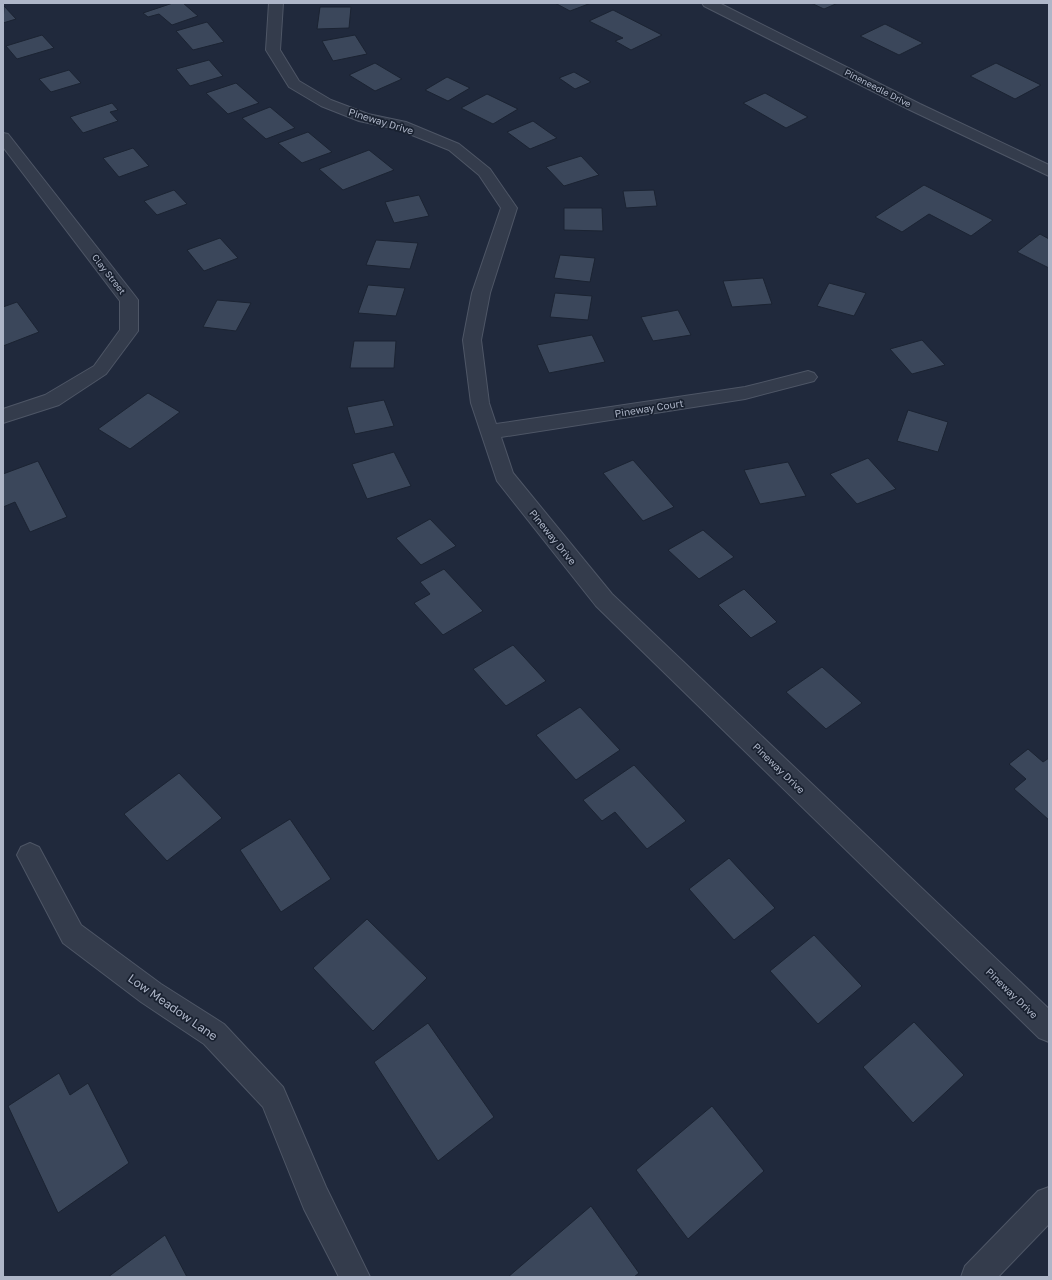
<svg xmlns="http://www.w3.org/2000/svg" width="1052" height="1280" font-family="'Golos Text',sans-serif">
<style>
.building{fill:#3b475b;stroke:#1b2332}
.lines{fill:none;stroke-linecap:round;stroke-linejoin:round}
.minor-casing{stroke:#4e5666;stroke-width:2}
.tertiary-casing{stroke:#4e5666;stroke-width:2}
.minor{fill:#343c4c;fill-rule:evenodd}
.tertiary{fill:#343c4c;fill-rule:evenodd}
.labels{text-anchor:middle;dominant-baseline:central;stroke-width:3.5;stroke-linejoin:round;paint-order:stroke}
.far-street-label{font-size:9px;fill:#aeb6c8;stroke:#192130}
.street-label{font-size:10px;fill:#aeb6c8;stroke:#192130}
.near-street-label{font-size:12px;fill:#aeb6c8;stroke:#192130}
</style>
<rect width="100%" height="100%" fill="#20293c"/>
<path class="building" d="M 173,3 L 183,3 L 198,16 L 172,25 L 159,14 L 148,17 L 143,13 Z
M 555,3 L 591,3 L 570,11 Z
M 811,3 L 838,3 L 824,9 Z
M 4,6 L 16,19 L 3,23 Z
M 320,7 L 351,7 L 349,28 L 317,29 Z
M 613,10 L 662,35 L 631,50 L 615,41 L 623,38 L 589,21 Z
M 207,22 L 224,42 L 193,50 L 176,31 Z
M 885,24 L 923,43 L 899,55 L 860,36 Z
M 42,35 L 54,48 L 17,59 L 6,46 Z
M 355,35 L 367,54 L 333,61 L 322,41 Z
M 209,60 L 223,76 L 190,86 L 176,69 Z
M 375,63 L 402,79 L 375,91 L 349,75 Z
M 996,63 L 1041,85 L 1015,99 L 970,76 Z
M 69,70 L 81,83 L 51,92 L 39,79 Z
M 574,72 L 591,82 L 575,89 L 559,78 Z
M 447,77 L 470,88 L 448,101 L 425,90 Z
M 236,83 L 259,103 L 228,114 L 206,93 Z
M 765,93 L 808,117 L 786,128 L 743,103 Z
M 487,94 L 518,109 L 493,124 L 461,108 Z
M 112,103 L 118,110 L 110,112 L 118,121 L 83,133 L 70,117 Z
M 270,107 L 295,128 L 266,139 L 242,118 Z
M 533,121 L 557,138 L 530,149 L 507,132 Z
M 308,132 L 332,152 L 302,163 L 278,143 Z
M 133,148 L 149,166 L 119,177 L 103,158 Z
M 369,150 L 394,170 L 343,190 L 319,169 Z
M 581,156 L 599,175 L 564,186 L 546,167 Z
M 924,185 L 993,220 L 971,236 L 929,214 L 902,232 L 875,217 Z
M 174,190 L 187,204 L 157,215 L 144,201 Z
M 654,190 L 657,206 L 626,208 L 623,191 Z
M 419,195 L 429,216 L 394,223 L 385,202 Z
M 564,208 L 602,208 L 603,231 L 564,230 Z
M 1040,234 L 1049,239 L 1049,268 L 1017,252 Z
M 220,238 L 238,258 L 204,271 L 187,250 Z
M 376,240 L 418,243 L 410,269 L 366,265 Z
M 560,255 L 595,258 L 590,282 L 554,278 Z
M 763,278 L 772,304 L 732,307 L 723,281 Z
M 829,283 L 866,293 L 854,316 L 817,306 Z
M 368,285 L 405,288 L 396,316 L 358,313 Z
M 555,293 L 592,296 L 588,320 L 550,317 Z
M 217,300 L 251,303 L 236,331 L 203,327 Z
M 17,302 L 39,332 L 3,346 L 3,307 Z
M 678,310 L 691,335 L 653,341 L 641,317 Z
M 592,335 L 605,362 L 549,373 L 537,345 Z
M 922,340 L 945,365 L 912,374 L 890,349 Z
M 354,341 L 396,341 L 394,368 L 350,368 Z
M 148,393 L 180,412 L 130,449 L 98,429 Z
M 384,400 L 394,426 L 355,434 L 347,407 Z
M 908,410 L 948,422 L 938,452 L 897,441 Z
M 394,452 L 411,486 L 367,499 L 352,464 Z
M 868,458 L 896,489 L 857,504 L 830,474 Z
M 633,460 L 674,507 L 643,521 L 603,473 Z
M 38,461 L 67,517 L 30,532 L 15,502 L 3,507 L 3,474 Z
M 788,462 L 806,496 L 760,504 L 744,470 Z
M 430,519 L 456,546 L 421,565 L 396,538 Z
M 703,530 L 734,557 L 699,579 L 668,550 Z
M 444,569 L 483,611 L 443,635 L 414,603 L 430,594 L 420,582 Z
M 744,589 L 777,622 L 751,638 L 718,605 Z
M 513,645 L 546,681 L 506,706 L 473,669 Z
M 822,667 L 862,703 L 826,729 L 786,692 Z
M 580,707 L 620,750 L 576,780 L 536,735 Z
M 1028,749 L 1043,762 L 1049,758 L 1049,820 L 1014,789 L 1026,779 L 1009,764 Z
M 634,765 L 686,821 L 647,849 L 615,812 L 602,821 L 583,800 Z
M 179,773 L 222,818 L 167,861 L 124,814 Z
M 290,819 L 331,879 L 281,912 L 240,850 Z
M 729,858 L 775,908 L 734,940 L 689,889 Z
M 367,919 L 427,978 L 373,1031 L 313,968 Z
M 814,935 L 862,986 L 818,1024 L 770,971 Z
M 914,1022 L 964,1075 L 913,1123 L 863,1067 Z
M 428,1023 L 494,1117 L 438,1161 L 374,1062 Z
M 59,1073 L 70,1095 L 88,1083 L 129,1163 L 58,1213 L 8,1106 Z
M 712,1106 L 764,1171 L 688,1239 L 636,1170 Z
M 591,1206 L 639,1273 L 634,1277 L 508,1277 Z
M 165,1235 L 187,1277 L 108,1277 Z"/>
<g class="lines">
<g class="minor-casing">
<path id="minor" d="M 269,3 L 283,3 L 280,50 L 299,81 L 331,100 L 368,114 L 406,122 L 459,144 L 490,169 L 517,208 L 490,293 L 481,340 L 489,403 L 496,424 L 745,387 L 808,371 L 814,373 L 817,377 L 814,381 L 745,399 L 501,437 L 513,473 L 612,594 L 1049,1009 L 1049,1042 L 1039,1038 L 596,606 L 497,481 L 471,403 L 463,340 L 472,293 L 501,208 L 479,175 L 449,150 L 397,129 L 359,121 L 321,106 L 289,87 L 266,50 Z
M 3,133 L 8,134 L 135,296 L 138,300 L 138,331 L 106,374 L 59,405 L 3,423 L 3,409 L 45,395 L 94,366 L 120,330 L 120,301 L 3,147 Z
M 30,843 L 39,847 L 81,925 L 161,984 L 224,1024 L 283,1087 L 326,1187 L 370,1277 L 339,1277 L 304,1209 L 263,1107 L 204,1044 L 141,1002 L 63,943 L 17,855 L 21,847 Z"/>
</g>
<g class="tertiary-casing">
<path id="tertiary" d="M 702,3 L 719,3 L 920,104 L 1049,165 L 1049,176 L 910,110 L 704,6 Z
M 1049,1187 L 1049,1224 L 998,1277 L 961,1277 L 965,1266 L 1038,1191 Z"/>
</g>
<use href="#minor" class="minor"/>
<use href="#tertiary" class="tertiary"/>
</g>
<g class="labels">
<g class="far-street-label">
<text transform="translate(878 88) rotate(27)">Pineneedle Drive</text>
<text transform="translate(109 274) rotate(52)">Clay Street</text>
</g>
<g class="street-label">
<text transform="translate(381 121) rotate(17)">Pineway Drive</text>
<text transform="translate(649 408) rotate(-9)">Pineway Court</text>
<text transform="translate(553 537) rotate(51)">Pineway Drive</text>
<text transform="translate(779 768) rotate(44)">Pineway Drive</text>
<text transform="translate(1012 993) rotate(44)">Pineway Drive</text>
</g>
<g class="near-street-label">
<text transform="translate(173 1007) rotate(35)">Low Meadow Lane</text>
</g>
</g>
<rect width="1052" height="1280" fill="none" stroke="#aeb6c8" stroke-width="8"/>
</svg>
